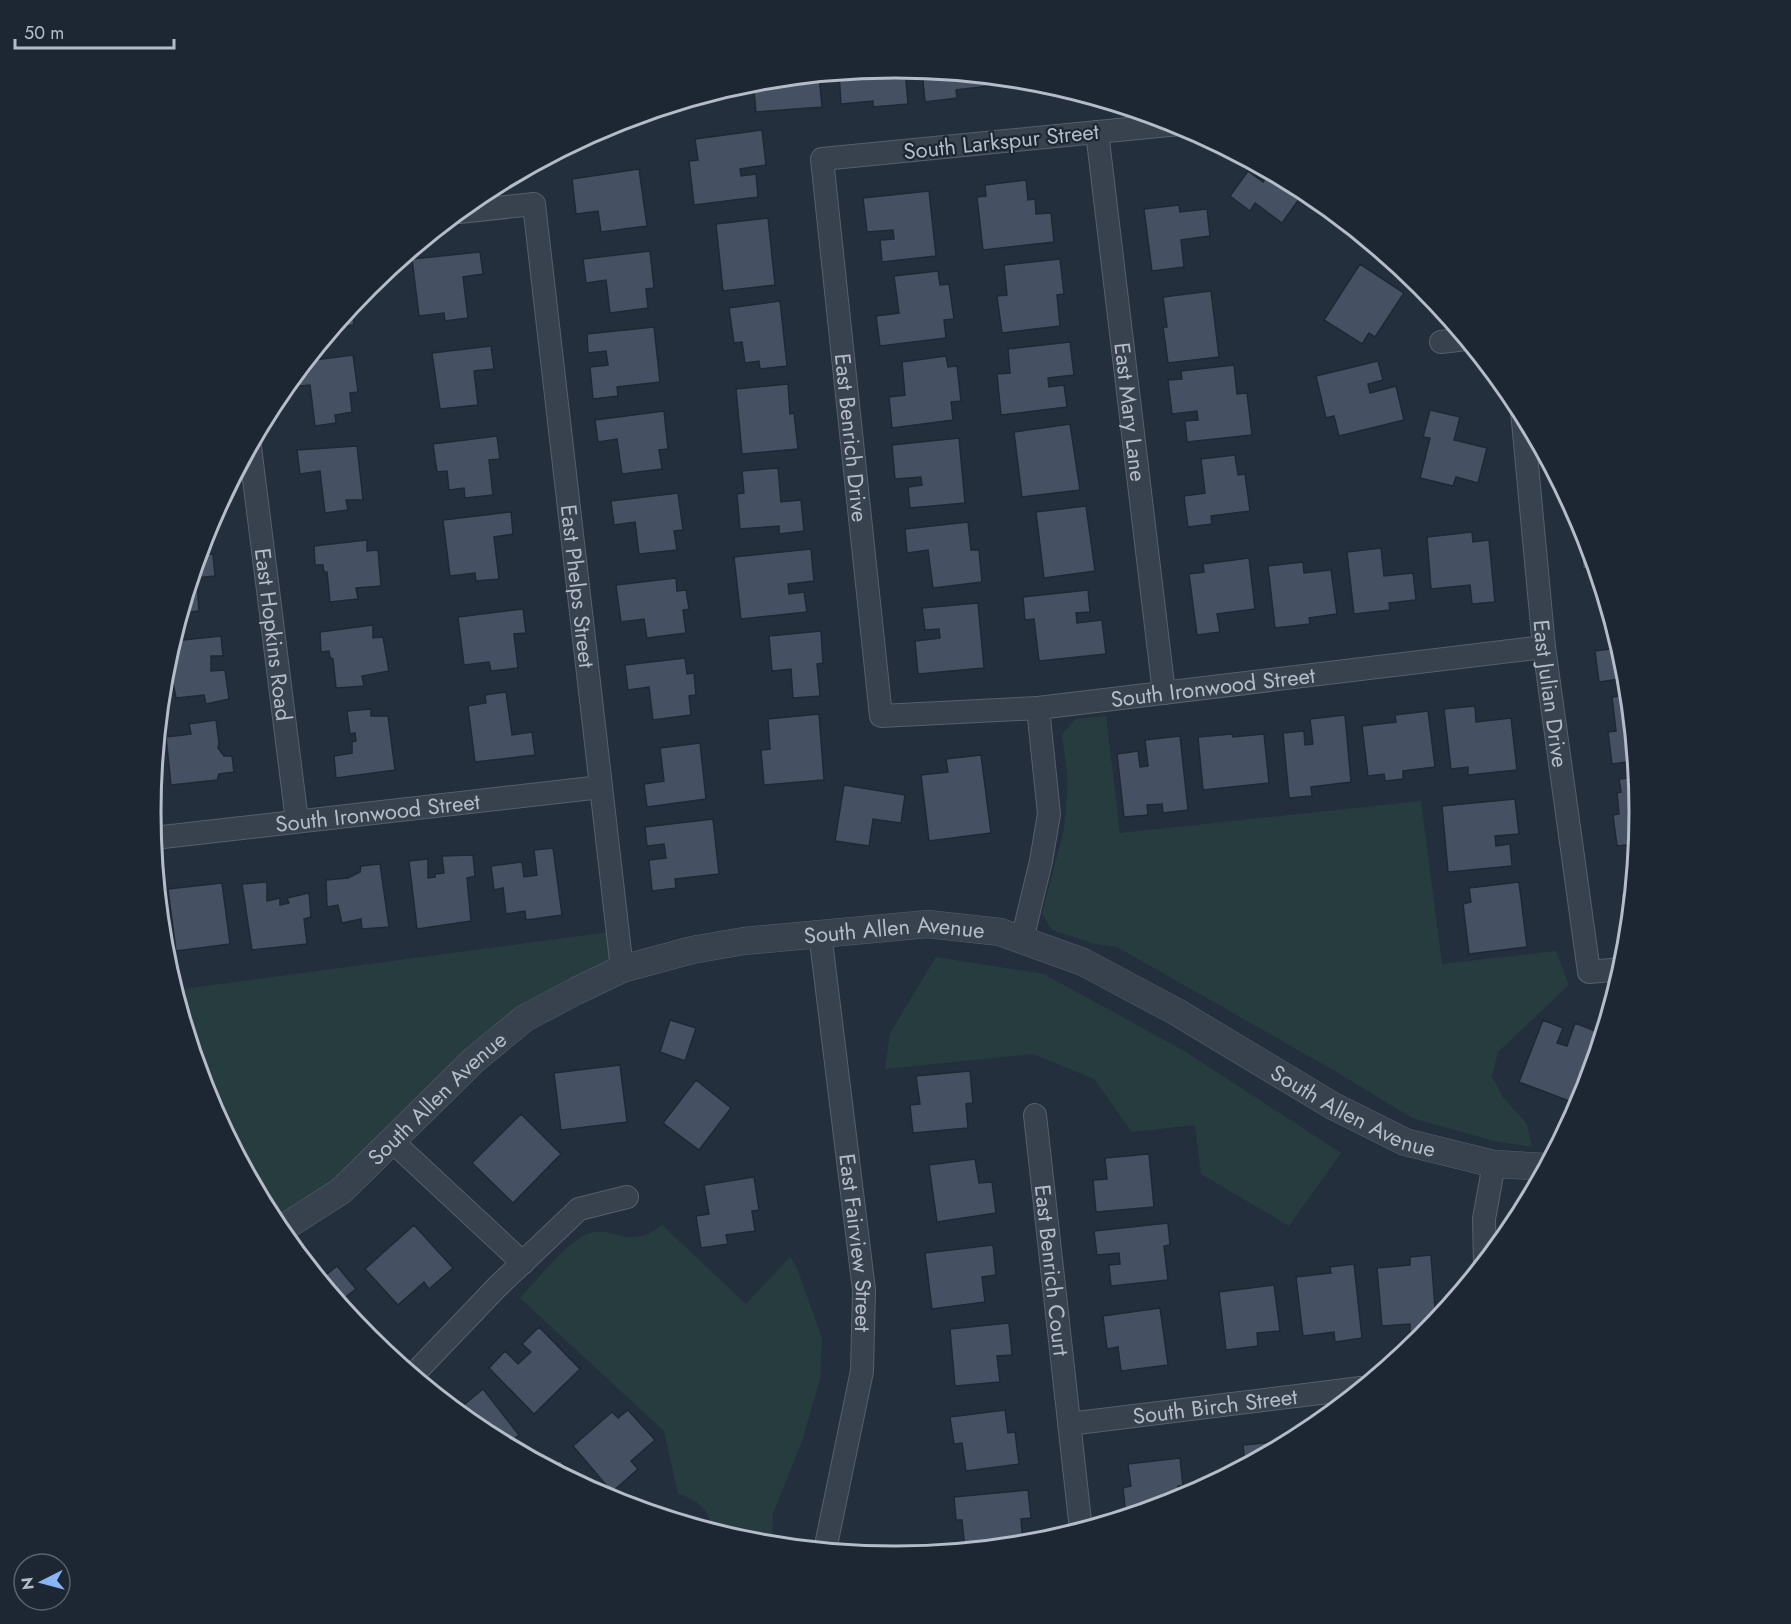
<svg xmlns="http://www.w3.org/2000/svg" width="1791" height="1624" font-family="Jost,sans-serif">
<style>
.green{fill:#263c3f}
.building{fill:#455162;stroke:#1f2835;stroke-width:1.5}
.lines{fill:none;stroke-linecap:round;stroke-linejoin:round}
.minor-casing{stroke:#565f6c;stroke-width:24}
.tertiary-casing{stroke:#565f6c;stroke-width:28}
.minor{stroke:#38414e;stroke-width:22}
.tertiary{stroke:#38414e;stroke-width:27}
.labels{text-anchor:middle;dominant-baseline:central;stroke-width:4.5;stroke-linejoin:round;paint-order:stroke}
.street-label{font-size:22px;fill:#b4bcc9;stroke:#1d2633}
.rim{fill:none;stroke:#b4bcc9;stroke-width:3}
</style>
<rect width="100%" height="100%" fill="#242f3e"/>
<path class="green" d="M 1106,716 L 1120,833 L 1421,801 L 1442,964 L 1556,951 L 1569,985 L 1498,1052 L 1492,1076 L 1503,1097 L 1527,1124 L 1532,1147 L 1494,1141 L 1412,1118 L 1340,1074 L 1117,947 L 1095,944 L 1052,930 L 1042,914 L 1064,829 L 1068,782 L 1062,735 L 1075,719 Z
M 617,931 L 622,969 L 525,1018 L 341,1191 L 276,1225 L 208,1097 L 175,990 Z
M 936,957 L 1044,974 L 1186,1052 L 1341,1153 L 1289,1226 L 1201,1174 L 1195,1125 L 1132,1132 L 1094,1079 L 1033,1054 L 885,1069 L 890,1033 Z
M 662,1225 L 746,1304 L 790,1257 L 797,1268 L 822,1338 L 820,1379 L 802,1441 L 773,1514 L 772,1544 L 750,1542 L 714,1531 C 709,1511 698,1499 678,1494 L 664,1431 L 520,1298 C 537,1280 566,1243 587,1234 C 613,1224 628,1252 662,1225 Z"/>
<path class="building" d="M 896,68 L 905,68 L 908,104 L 873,107 L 873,101 L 841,104 L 839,73 Z
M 922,70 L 989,77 L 990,86 L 956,90 L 957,98 L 925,102 Z
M 819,75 L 822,107 L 756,112 L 753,81 Z
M 1006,78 L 1041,82 L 1043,84 L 1006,87 Z
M 762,130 L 766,165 L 740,169 L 741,176 L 756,174 L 758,197 L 694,205 L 689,161 L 698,160 L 695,139 Z
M 639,169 L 647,226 L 601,232 L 598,211 L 576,214 L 572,179 Z
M 1248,171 L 1263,182 L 1270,172 L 1305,191 L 1282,223 L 1255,203 L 1250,211 L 1230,196 Z
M 1026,180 L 1028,200 L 1035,199 L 1036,214 L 1051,213 L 1054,242 L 983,250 L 977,197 L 986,196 L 985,185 Z
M 1026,180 L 1028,200 L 1035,199 L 1036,214 L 1051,213 L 1054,242 L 983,250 L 977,197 L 986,196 L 985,185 Z
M 929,191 L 936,256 L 882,262 L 880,240 L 894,239 L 893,230 L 867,232 L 863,198 Z
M 929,191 L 936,256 L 882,262 L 880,240 L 894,239 L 893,230 L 867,232 L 863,198 Z
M 1179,205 L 1180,212 L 1207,209 L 1210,236 L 1181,240 L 1184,267 L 1152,271 L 1144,209 Z
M 768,218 L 775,285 L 723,291 L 716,224 Z
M 768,218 L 775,285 L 723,291 L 716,224 Z
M 650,251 L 654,288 L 646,289 L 648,308 L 610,313 L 606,280 L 586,283 L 583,259 Z
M 480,252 L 483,274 L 463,277 L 468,318 L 445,321 L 444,313 L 419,316 L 412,259 Z
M 1060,259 L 1064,294 L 1057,295 L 1060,326 L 1002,333 L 997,296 L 1007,295 L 1004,265 Z
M 1360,264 L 1404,293 L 1375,337 L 1369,333 L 1362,344 L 1324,320 Z
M 938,271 L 940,285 L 949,284 L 954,319 L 944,320 L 946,338 L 880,346 L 876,316 L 899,313 L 894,276 Z
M 938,271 L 940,285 L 949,284 L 954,319 L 944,320 L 946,338 L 880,346 L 876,316 L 899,313 L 894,276 Z
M 1211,291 L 1219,357 L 1168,363 L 1163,327 L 1167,327 L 1163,297 Z
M 780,301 L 787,366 L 760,369 L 759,361 L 745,363 L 742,342 L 734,343 L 729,308 Z
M 780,301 L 787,366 L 760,369 L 759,361 L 745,363 L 742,342 L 734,343 L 729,308 Z
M 352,307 L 354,325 L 335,327 Z
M 654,327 L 660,382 L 617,387 L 618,396 L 593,399 L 590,367 L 608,365 L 606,351 L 588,353 L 587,334 Z
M 1070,342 L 1074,375 L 1048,378 L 1049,387 L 1064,385 L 1067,407 L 1001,415 L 997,374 L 1010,373 L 1008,349 Z
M 491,346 L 494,369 L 474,371 L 478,405 L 440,409 L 432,353 Z
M 353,355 L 358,392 L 350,393 L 352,412 L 335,415 L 336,423 L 315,426 L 310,385 L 289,387 L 288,384 L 307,361 Z
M 946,356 L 948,367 L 957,366 L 961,401 L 951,402 L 953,420 L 892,428 L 889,397 L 905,395 L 902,362 Z
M 946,356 L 948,367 L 957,366 L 961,401 L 951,402 L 953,420 L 892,428 L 889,397 L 905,395 L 902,362 Z
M 1378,361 L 1383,380 L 1368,384 L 1370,393 L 1396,386 L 1404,420 L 1339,436 L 1334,416 L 1326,418 L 1316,376 Z
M 1234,365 L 1237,394 L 1247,393 L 1252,435 L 1187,442 L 1185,421 L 1198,420 L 1197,411 L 1172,414 L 1168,380 L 1182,379 L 1181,371 Z
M 1234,365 L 1237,394 L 1247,393 L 1252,435 L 1187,442 L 1185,421 L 1198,420 L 1197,411 L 1172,414 L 1168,380 L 1182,379 L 1181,371 Z
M 788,384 L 790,414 L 794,413 L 798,449 L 742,454 L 736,389 Z
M 788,384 L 790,414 L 794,413 L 798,449 L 742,454 L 736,389 Z
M 1430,410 L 1460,417 L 1454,440 L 1487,448 L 1478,483 L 1456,477 L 1453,486 L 1420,478 L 1430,438 L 1423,437 Z
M 664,411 L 668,449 L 659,450 L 662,469 L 622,474 L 617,439 L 598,442 L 595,420 Z
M 1070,424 L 1080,490 L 1022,497 L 1014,432 Z
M 497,436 L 500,459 L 489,460 L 493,495 L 465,498 L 464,488 L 449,490 L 447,471 L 437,472 L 433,444 Z
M 959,438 L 965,503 L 910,508 L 908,487 L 922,485 L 921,477 L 895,479 L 892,445 Z
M 357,446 L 363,500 L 346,500 L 348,510 L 325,513 L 320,471 L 300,474 L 297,450 Z
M 1235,455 L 1238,475 L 1245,474 L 1250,511 L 1211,516 L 1212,524 L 1188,527 L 1184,496 L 1205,493 L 1201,459 Z
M 778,468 L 781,502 L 801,500 L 804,531 L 779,534 L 779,526 L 740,529 L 737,494 L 744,493 L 742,471 Z
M 678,493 L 683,530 L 674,531 L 677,550 L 639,554 L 635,522 L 614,525 L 611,501 Z
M 1086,506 L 1095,571 L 1044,578 L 1036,512 Z
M 511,512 L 513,534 L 494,537 L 499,579 L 476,581 L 475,573 L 450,576 L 443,520 Z
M 968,522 L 971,550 L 979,550 L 982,582 L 933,588 L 928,550 L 907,553 L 905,529 Z
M 1472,532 L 1473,542 L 1489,540 L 1495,602 L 1472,604 L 1470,585 L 1431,589 L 1427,537 Z
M 1585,534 L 1596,568 L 1583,569 L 1579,535 Z
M 367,540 L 367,551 L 378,550 L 381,586 L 356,588 L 358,599 L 330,602 L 327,572 L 324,572 L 323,565 L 315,565 L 314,546 Z
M 1381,548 L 1384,576 L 1413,573 L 1416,600 L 1389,603 L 1390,610 L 1354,614 L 1347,552 Z
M 811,549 L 814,581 L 788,584 L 789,594 L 804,592 L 807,612 L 741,619 L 734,557 Z
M 213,554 L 215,576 L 197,578 L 199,611 L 182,613 L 199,555 Z
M 1249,558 L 1255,609 L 1217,614 L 1220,632 L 1197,635 L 1189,574 L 1204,572 L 1203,564 Z
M 1303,562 L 1304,573 L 1331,570 L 1337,614 L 1309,618 L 1310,624 L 1275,628 L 1268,566 Z
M 1595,576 L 1598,576 L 1605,597 L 1598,598 Z
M 676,578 L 677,591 L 686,590 L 689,609 L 683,610 L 686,633 L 647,638 L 644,619 L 621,622 L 616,585 Z
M 1088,590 L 1090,612 L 1076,613 L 1077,623 L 1102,620 L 1106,654 L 1039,661 L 1034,619 L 1025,620 L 1023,597 Z
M 978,603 L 984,668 L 918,674 L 915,641 L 940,638 L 939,629 L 925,630 L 922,608 Z
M 523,609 L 526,633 L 514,634 L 518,668 L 491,671 L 489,662 L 464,665 L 458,617 Z
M 373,625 L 373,638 L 383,637 L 389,671 L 362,676 L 364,686 L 336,688 L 333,659 L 330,657 L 329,651 L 321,652 L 320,632 Z
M 1613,626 L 1626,667 L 1627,678 L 1599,682 L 1595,651 L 1616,648 Z
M 821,631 L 823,663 L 817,664 L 820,696 L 793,698 L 791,669 L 772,671 L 769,636 Z
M 221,636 L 223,656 L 211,656 L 211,671 L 225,670 L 229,699 L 206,704 L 204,695 L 176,698 L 173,682 L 166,683 L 165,671 L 173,641 Z
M 685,658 L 687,674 L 694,673 L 696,695 L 689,696 L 691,715 L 653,720 L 649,687 L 628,690 L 625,665 Z
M 506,692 L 512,735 L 532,732 L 535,755 L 475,762 L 468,706 L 486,703 L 485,695 Z
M 1629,695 L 1635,761 L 1612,764 L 1608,732 L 1616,731 L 1612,697 Z
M 1475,706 L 1476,722 L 1511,718 L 1517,770 L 1468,775 L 1468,767 L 1451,769 L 1444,709 Z
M 371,709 L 371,716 L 388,716 L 395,770 L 336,778 L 334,756 L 352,753 L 352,742 L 356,741 L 355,733 L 350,734 L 347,711 Z
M 1428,711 L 1435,767 L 1403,771 L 1403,779 L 1385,781 L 1384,774 L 1368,776 L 1362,726 L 1396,722 L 1395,715 Z
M 819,714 L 824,780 L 764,785 L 761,750 L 770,749 L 768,719 Z
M 1345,715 L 1351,782 L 1311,787 L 1312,796 L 1289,798 L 1283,733 L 1304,731 L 1305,745 L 1313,744 L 1310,719 Z
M 216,720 L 219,743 L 218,748 L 224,756 L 232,756 L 234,772 L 219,774 L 217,780 L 171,785 L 166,737 L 191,734 L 189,724 Z
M 1232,734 L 1233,737 L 1264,734 L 1269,783 L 1203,790 L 1198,737 Z
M 1180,736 L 1188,810 L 1163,813 L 1162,804 L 1147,805 L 1148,815 L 1124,817 L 1117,754 L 1138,751 L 1140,767 L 1148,766 L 1145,740 Z
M 700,743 L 706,799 L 647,807 L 644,784 L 664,781 L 660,748 Z
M 981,755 L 991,833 L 929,841 L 921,775 L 948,772 L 946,759 Z
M 1637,777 L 1640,812 L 1637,844 L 1617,846 L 1613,815 L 1619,814 L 1617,793 L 1621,792 L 1619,779 Z
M 844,785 L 905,795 L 901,823 L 873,819 L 869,846 L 835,841 Z
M 1515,799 L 1519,834 L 1495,836 L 1496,846 L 1510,844 L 1512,866 L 1448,872 L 1442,806 Z
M 713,819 L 719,874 L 675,879 L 676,888 L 652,891 L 649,860 L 666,858 L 664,844 L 647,846 L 645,827 Z
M 553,848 L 562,915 L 526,920 L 525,911 L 506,914 L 503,888 L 494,890 L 491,866 L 522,862 L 524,877 L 537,875 L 534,850 Z
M 473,855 L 475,876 L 467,878 L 471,921 L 417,929 L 409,861 L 428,859 L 428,878 L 435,877 L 435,874 L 444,873 L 442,856 Z
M 1635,861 L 1633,884 L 1631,884 L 1629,862 Z
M 380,864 L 389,927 L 362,929 L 361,919 L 342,923 L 338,905 L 327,907 L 326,880 L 348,878 L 360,872 L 361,866 Z
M 267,882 L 267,901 L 280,898 L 280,905 L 289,903 L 287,898 L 309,893 L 311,917 L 304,919 L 307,944 L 252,950 L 242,884 Z
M 1519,882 L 1527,947 L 1469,954 L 1463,904 L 1471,902 L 1469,888 Z
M 222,883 L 230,944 L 176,951 L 168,889 Z
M 1632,892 L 1629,925 L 1624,926 L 1621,893 Z
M 670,1020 L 696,1028 L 685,1061 L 660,1052 Z
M 1543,1020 L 1563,1028 L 1557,1043 L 1567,1046 L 1575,1023 L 1603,1034 L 1577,1104 L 1519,1082 Z
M 620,1065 L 627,1122 L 561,1130 L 554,1073 Z
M 970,1071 L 973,1103 L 966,1104 L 968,1128 L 913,1133 L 910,1105 L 920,1104 L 916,1076 Z
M 696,1080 L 731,1108 L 699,1150 L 663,1123 Z
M 521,1114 L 561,1154 L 513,1203 L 472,1163 Z
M 1149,1154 L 1154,1207 L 1096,1212 L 1093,1180 L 1107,1179 L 1105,1158 Z
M 975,1159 L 979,1183 L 992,1182 L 996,1213 L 937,1222 L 929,1165 Z
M 754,1177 L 759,1210 L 752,1211 L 755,1231 L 726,1235 L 728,1244 L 701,1248 L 696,1216 L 709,1214 L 704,1185 Z
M 1168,1223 L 1170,1245 L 1164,1246 L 1168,1280 L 1111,1286 L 1109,1265 L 1120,1264 L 1119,1253 L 1097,1255 L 1094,1231 Z
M 414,1225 L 453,1268 L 429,1289 L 424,1282 L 398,1305 L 365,1269 Z
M 993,1245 L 996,1275 L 982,1277 L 985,1302 L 932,1309 L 925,1253 Z
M 1431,1255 L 1436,1321 L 1427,1332 L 1410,1333 L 1410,1324 L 1382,1326 L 1377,1268 L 1410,1265 L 1410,1257 Z
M 1354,1264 L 1362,1338 L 1335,1342 L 1334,1332 L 1303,1336 L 1296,1277 L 1331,1273 L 1330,1267 Z
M 337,1266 L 356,1289 L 339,1302 L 321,1279 Z
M 1274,1285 L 1280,1331 L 1257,1333 L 1258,1346 L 1226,1350 L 1219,1292 Z
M 1160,1308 L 1168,1365 L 1121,1371 L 1118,1347 L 1107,1349 L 1103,1316 Z
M 1009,1323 L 1012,1355 L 997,1356 L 1000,1382 L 955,1386 L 950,1329 Z
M 539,1327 L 580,1369 L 534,1414 L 489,1368 L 505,1351 L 518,1364 L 531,1352 L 522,1344 Z
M 483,1389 L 519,1435 L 507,1444 L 482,1431 L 453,1407 L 457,1404 L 460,1408 Z
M 628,1410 L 655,1440 L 631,1461 L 638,1469 L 612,1492 L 573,1446 L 612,1412 L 618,1418 Z
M 1005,1410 L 1008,1433 L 1015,1432 L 1019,1464 L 966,1471 L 962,1443 L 954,1444 L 950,1417 Z
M 1287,1441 L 1287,1443 L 1245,1466 L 1243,1445 Z
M 1180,1458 L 1183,1486 L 1178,1486 L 1179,1500 L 1126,1516 L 1123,1488 L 1131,1486 L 1128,1464 Z
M 560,1460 L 581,1484 L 551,1468 Z
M 1028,1490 L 1031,1518 L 1021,1519 L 1023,1544 L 965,1550 L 962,1520 L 956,1520 L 954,1497 Z"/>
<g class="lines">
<g class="minor-casing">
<g id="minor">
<path id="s1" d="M 1179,124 L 822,159 L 881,716 L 1038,708 L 1544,647"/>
<path id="s2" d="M 1097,132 L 1164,693"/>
<path id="s3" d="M 459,212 L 534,204 L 622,969"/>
<path d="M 1441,342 L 1466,339"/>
<path id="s4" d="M 1522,411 L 1544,647 L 1589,972 L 1622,969"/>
<path id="s5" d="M 250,447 L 297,821"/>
<path id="s6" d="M 154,838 L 601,787"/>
<path id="s7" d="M 820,933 L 864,1290 L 862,1371 L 825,1550"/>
<path d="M 1022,940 L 1041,861 L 1049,814 L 1038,708"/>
<path id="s8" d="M 1035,1115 L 1081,1530"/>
<path d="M 392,1141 L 523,1263"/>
<path d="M 1485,1262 L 1484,1219 L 1494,1164"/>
<path d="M 413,1375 L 497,1287 L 579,1209 L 627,1197"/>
<path id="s9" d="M 1069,1424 L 1361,1388"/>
</g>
</g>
<g class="tertiary-casing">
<g id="tertiary">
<path id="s10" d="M 280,1230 L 341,1191 L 475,1059 L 525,1018 L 576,991 L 622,969 L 692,950 L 744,941 L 928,924 L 1000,932 L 1083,962 L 1175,1011 L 1333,1106 L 1405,1142 L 1494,1164 L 1546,1167"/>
</g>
</g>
<use href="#minor" class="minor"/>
<use href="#tertiary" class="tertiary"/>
</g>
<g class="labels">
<g class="street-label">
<text transform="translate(1001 141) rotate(-6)">South Larkspur Street</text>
<text stroke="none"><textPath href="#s2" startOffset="282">East Mary Lane</textPath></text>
<text stroke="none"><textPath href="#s1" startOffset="639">East Benrich Drive</textPath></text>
<text stroke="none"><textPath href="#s3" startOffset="460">East Phelps Street</textPath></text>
<text stroke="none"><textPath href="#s5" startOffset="189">East Hopkins Road</textPath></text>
<text stroke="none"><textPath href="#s1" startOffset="1252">South Ironwood Street</textPath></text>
<text stroke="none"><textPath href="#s4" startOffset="284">East Julian Drive</textPath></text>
<text stroke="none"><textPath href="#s6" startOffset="225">South Ironwood Street</textPath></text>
<text stroke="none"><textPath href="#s10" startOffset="710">South Allen Avenue</textPath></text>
<text stroke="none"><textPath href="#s10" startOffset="206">South Allen Avenue</textPath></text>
<text stroke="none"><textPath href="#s10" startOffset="1214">South Allen Avenue</textPath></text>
<text stroke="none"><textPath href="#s7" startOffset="312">East Fairview Street</textPath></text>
<text stroke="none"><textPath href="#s8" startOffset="156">East Benrich Court</textPath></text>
<text stroke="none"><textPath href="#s9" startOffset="147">South Birch Street</textPath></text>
</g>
</g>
<path d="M0 0H1791V1624H0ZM161 812a734 734 0 1 1 1468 0a734 734 0 1 1-1468 0Z" fill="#1d2633" fill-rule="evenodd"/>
<path class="rim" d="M161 812a734 734 0 1 1 1468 0a734 734 0 1 1-1468 0Z"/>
<g transform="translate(42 1582) rotate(264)"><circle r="28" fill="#1d2633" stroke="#59626f" stroke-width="1.5"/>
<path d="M0-4.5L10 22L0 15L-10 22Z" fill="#8ab4f8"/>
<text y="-9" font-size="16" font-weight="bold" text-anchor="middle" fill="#b4bcc9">N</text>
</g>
<path d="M15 39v9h159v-9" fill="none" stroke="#b4bcc9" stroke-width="3"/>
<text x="24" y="39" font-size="18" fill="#b4bcc9" stroke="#1d2633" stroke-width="4.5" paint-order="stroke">50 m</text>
</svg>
